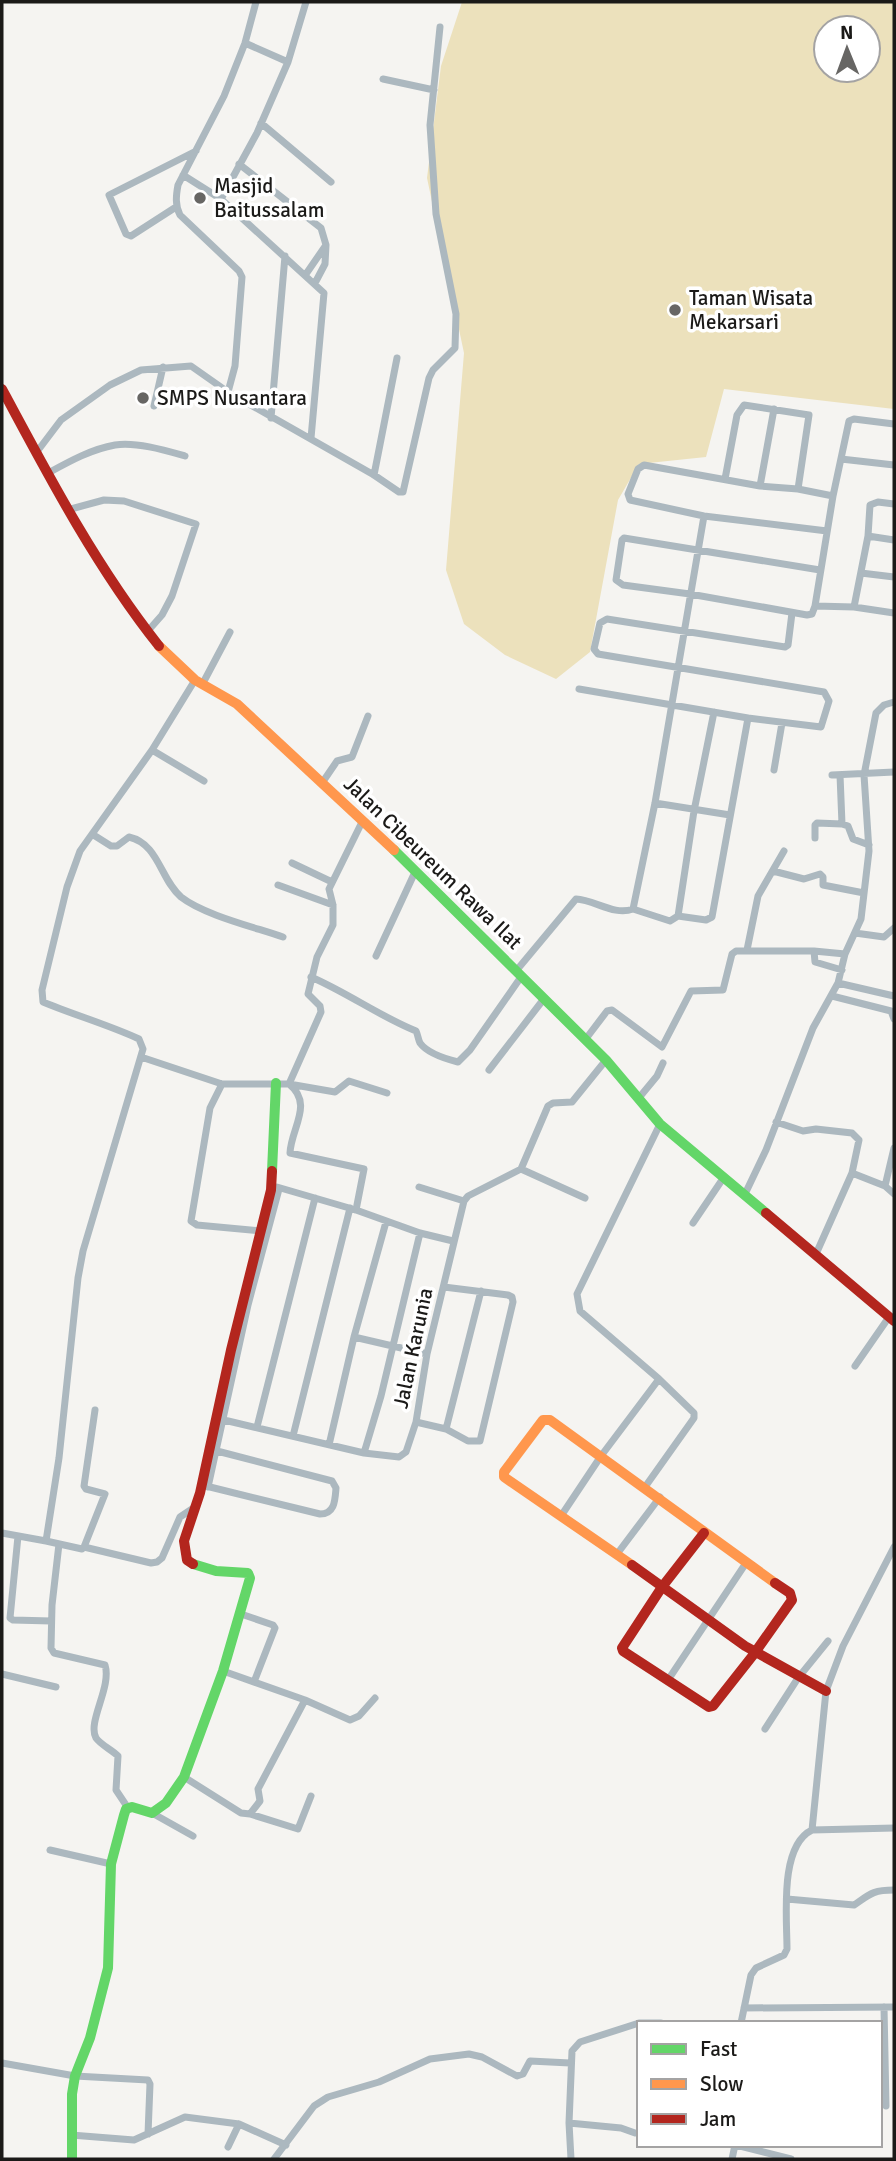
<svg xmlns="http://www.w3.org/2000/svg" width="896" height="2161" font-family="Signika,sans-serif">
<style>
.green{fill:#ece1bc;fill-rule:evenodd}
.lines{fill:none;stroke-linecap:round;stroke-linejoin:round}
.street{stroke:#acb8bf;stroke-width:7}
.fast{stroke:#63d668;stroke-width:10}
.slow{stroke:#ff974d;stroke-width:10}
.jam{stroke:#b3261e;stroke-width:10}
.poi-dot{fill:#676664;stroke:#fff;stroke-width:2.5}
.labels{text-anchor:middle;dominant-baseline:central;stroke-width:7;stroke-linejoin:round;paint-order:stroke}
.poi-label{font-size:21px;fill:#1b1a18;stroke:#fff;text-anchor:start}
.street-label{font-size:21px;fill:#1b1a18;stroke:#fff}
</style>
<rect width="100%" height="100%" fill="#f5f4f1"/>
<path class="green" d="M 462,2 L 894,2 L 894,409 L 724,389 L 706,457 L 639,464 L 618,500 L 590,652 L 556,679 L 505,655 L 464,624 L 446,570 L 464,353 L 427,178 L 441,66 ZM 826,28 L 868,28 L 868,70 L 826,70 Z"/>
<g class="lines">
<path class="street" d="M 245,43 L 288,62 L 306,2
M 383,79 L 434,90
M 261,123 L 331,182
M 239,164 L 321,228 L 326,245 L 306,274
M 183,175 L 221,199 L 324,293 L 311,438
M 221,199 L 257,133 L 288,62
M 176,207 L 131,236 L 126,234 L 109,195 L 196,151
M 315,283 L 325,264 L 326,245
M 228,392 L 235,366 L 242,277 L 239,271 L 180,215 C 175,205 176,196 178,185 L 224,96 L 245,43 L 256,2
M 154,406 L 163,367
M 271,418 L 285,256
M 36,453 L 61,420 L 110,385 L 141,370 L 191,366 L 228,392 L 374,475 L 399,492 L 403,492 L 429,378 L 433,370 L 455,348 L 456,314 L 436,214 L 430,125 L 440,27
M 841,459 L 894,465
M 50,472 C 70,461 92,449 115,445 C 137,442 164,450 185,456
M 374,475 L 397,358
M 725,479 L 737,415 L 744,405 L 809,415 L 798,489
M 760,486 L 774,409
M 71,509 L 104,500 L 124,501 L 196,524 L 172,596 L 162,615 L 147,632
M 827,531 L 704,516 L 630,500 L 628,494 L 638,469 L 644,465 L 760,486 L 798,489 L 833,496
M 868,536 L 894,540
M 820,570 L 624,538 L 622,540 L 616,580 L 623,585 L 690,594 L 807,615 L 812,614 L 815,606 L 833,496 L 849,421 L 854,419 L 894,424
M 861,573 L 894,577
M 815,606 L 854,607 L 894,613
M 854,607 L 868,536 L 870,505 L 878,502 L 894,504
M 203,683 L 230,632
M 579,689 L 748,718 L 821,727 L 829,701 L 824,692 L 598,654 L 594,649 L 600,623 L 607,619 L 785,647 L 788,645 L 792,613
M 152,750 L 204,781
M 774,770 L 782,723
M 832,775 L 894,772
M 840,775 L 842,824 L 848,826 L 853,839 L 869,845
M 322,783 L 337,761 L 352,757 L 368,716
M 655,803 L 730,815
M 92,834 L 111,846 L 117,846 L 129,837 C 159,844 160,879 181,897 C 204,915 254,927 283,937
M 815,838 L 815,825 L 817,823 L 842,824
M 292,863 L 332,882
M 773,871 L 804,879 L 820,874 L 823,877 L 823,885 L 864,893
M 278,885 L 333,905
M 633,909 L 670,921 L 678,916 L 694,811 L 714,712
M 678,916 L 706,920 L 712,917 L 748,718
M 855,933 L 884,937 L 894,928
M 747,950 L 758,896 L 784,851
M 814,951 L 815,962 L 842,970
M 376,956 L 415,872
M 516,971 L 576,899 C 595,900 614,916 633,909 L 655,803 L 704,516
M 311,977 C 348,993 379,1016 416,1031 C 418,1035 418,1039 420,1043 C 428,1054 446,1059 458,1062 L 470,1050 L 521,977
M 838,983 L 894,996
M 832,996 L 891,1011 L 894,1019
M 585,1040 L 607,1011 L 612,1010 L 662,1047 L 691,991 L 723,990 L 732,954 L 736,951 L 814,951 L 845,954
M 141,1057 L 222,1084 L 289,1084 L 335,1092 L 349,1081 L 387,1093
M 489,1070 L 543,1000
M 222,1084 L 210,1108 L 191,1221 L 197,1225 L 261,1231
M 638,1099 L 657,1076 L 663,1063
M 776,1122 L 803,1131 L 816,1129 L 852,1133 L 859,1140 L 852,1173 L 816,1254
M 521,1169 L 585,1198
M 852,1173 L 885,1186 L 894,1194
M 885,1186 L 894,1148
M 277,1187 L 356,1210 L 420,1233 L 453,1241
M 419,1187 L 464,1201
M 745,1194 L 766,1150 L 813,1028 L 838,983 L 845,954 L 861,919 L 869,851 L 864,775 L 876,713 L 884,705 L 894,702
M 356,1210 L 364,1169 L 290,1153 C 291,1128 314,1104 289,1084 L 321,1012 L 320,1006 L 308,994 L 317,957 L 333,925 L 333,905 L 329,889 L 363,820
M 693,1223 L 724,1177
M 354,1337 L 427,1354
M 855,1366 L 889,1317
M 224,1420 L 364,1453 L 399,1457 L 406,1452 L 416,1422 L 427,1354 L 464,1201 L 468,1196 L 521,1169 L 548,1106 L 553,1103 L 572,1102 L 606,1060
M 416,1422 L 446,1429 L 468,1441 L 480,1441 L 513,1302 L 512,1297 L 508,1295 L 444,1287
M 257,1427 L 315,1198
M 446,1429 L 481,1291
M 293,1436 L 350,1208
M 329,1445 L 354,1337 L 386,1222
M 364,1453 L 381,1396 L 420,1233
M 206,1486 L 320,1514 C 335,1514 335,1500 336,1488 L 332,1481 L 217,1451
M 208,1487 L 248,1305 L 279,1189
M 645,1487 L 694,1418 L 694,1413 L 659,1379 L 580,1311 L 577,1294 L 660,1124
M 561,1516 L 601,1456 L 659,1379
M 2,1533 L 46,1541 L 59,1458 L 78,1278 L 83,1251 L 143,1049 L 139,1039 C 109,1025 74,1015 43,1002 L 42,990 L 67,887 L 80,851 L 152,750 L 195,680
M 18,1536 L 10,1618 L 13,1620 L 51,1621
M 46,1541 L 82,1549 L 84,1547 L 105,1494 L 86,1489 L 84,1486 L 95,1410
M 59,1544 L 52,1605 L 51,1648 L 54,1653 L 105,1665 C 112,1687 87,1722 96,1738 C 101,1745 112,1750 118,1756 L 116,1790 L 128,1808
M 84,1547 L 151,1563 L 157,1562 L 162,1558 L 180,1517 L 195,1507
M 617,1554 L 660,1497
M 241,1614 L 273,1625 L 275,1628 L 254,1682
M 223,1671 L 305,1700 L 350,1720 L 359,1716 L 375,1698
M 2,1674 L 56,1687
M 668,1680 L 746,1563
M 765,1729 L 798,1678 L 828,1641
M 184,1777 L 241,1813 L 250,1814 L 260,1801 L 258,1789 L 305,1700
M 152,1813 L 193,1836
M 250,1814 L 298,1829 L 311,1796
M 812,1830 L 894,1828
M 50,1850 L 111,1864
M 787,1899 L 854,1905 C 870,1894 873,1890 894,1890
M 884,2007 L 886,2106
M 744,2008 L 894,2007
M 639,2023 L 661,2023
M 741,2023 L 751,1975 L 756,1968 L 784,1955 L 787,1949 C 787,1917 779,1846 812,1830 L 826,1691 L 843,1646 L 894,1547
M 2,2063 L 75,2076 L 148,2080 L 150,2084 L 148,2134
M 569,2123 L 621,2128 L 635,2133
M 71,2135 L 134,2140 L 185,2117 L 239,2124 L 286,2145
M 736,2145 L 791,2159
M 228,2147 L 239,2124
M 274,2159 L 314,2106 L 328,2097 L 379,2082 L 430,2059 L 469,2054 L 482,2057 L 517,2076 L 523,2074 L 530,2061 L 570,2063
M 571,2159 L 569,2123 L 572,2051 L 580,2042 L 639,2023
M 732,2159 L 735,2145"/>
<path class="fast" d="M 394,850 L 606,1060 L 660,1124 L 766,1213
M 272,1171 L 276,1083
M 72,2159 L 72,2094 L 75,2076 L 90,2038 L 108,1968 L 111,1864 L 124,1815 L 126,1809 L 132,1807 L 152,1813 L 166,1803 L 184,1777 L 223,1671 L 250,1578 L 248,1573 L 216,1571 L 193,1564"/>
<path class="slow" d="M 159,646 L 195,680 L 237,704 L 394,850
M 632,1565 L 504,1477 L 504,1472 L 543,1420 L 550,1420 L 775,1583"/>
<path class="jam" d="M 2,389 C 49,477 97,568 159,646
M 766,1213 L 894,1321
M 704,1533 L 662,1587 L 622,1648 L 623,1651 L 709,1707 L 713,1706 L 754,1654 L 792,1600 L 790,1593 L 775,1583
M 193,1564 L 187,1560 L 184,1541 L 200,1493 L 231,1350 L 271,1190 L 272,1171
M 632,1565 L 745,1646 L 826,1691"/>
</g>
<g class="poi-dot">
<circle cx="200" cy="198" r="7"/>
<circle cx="675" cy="310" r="7"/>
<circle cx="143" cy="398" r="7"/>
</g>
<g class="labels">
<g class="poi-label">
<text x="214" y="186">Masjid<tspan x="214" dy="24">Baitussalam</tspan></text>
<text x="689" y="298">Taman Wisata<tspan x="689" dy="24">Mekarsari</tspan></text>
<text x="157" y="398">SMPS Nusantara</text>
</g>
<g class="street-label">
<text transform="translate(433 863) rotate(44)">Jalan Cibeureum Rawa Ilat</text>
<text transform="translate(413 1348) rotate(-78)">Jalan Karunia</text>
</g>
</g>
<rect width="896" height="2161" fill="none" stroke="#1b1a18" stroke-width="7"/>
<rect x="637" y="2021" width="245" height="126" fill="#ffffff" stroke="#a4a3a3" stroke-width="2"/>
<rect x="651" y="2044" width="35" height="10" fill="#63d668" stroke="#a4a3a3" stroke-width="2"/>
<text x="700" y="2056" font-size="21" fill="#1b1a18">Fast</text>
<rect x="651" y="2079" width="35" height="10" fill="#ff974d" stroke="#a4a3a3" stroke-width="2"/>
<text x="700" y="2091" font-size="21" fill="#1b1a18">Slow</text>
<rect x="651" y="2114" width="35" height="10" fill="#b3261e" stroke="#a4a3a3" stroke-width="2"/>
<text x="700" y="2126" font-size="21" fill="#1b1a18">Jam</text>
<g transform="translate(847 49) rotate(359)"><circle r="33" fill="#ffffff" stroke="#a4a3a3" stroke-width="2"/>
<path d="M0-5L12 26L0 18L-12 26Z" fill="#676664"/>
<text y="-10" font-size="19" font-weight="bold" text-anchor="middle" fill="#1b1a18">N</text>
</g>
</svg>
